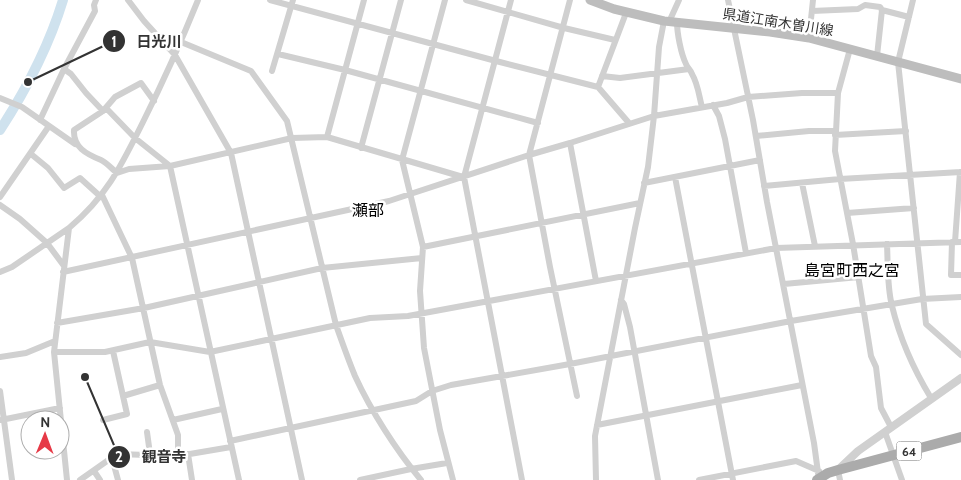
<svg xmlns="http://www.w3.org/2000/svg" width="961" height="480" font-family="Cabin,'Noto Sans JP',sans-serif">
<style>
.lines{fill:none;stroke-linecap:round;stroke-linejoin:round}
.river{stroke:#cfe2ee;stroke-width:10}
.minor{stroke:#d0d0d0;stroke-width:6}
.tertiary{stroke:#d0d0d0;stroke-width:8}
.secondary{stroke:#bdbdbd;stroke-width:9}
.primary{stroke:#ababab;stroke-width:10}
.labels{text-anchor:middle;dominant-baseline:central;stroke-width:5;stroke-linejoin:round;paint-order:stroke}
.shield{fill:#fff;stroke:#707070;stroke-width:1}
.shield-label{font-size:12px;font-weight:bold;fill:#333}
.street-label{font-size:14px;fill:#333;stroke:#fff}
.quarter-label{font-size:16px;fill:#000;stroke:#fff}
.leader{fill:none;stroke:#333;stroke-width:2}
.callout-dot{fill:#333;stroke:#fff;stroke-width:2}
.mark-label{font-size:15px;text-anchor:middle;font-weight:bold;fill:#fff}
.callout-label{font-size:15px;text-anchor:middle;font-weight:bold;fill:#333;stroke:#fff;stroke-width:5;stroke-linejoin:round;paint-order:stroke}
</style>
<rect width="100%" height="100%" fill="#fff"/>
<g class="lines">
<path class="river" d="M 0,130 C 26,90 49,46 63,0"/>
<path class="minor" d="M 128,0 L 144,21 L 175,55 L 231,153 L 302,480
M 270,0 L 496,61 L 598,87 L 629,123
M 445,0 L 402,160 L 423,247 L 420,291 L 424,348 L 440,430 L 453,480
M 466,0 L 564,28 L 615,40
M 511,0 L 464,177 L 522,480
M 570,0 L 529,155 L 550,267 L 577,396
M 728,0 L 753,120 L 767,202 L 814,443 L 819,480
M 913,0 L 898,62 L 926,324 L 961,355
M 812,11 L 858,9 L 865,5 L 880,7 L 882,10 L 909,17
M 669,22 L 679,0
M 677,22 C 677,33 681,54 686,64 C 687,68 691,70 692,74 C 698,84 699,96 702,107
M 809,38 L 813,0
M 181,42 L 251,71 L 287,121 L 336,325 C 342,342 348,359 355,376 C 371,411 396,450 421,480
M 850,49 L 838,93 L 835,151 L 853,244 L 871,356 L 876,367 L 881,408 L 891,427
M 278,54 L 345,70 L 538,123
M 877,56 L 882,10
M 64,69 L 71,74 L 86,93 L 103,111
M 272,71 L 293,0
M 602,76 L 620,78 L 689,69
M 598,87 L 626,13
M 0,98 L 22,107 L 75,144
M 154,101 L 141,83 L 115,97 L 103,111 L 74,130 C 73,147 86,154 101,160 C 106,162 112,169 117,173 L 129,169 L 170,166 L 292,138 L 327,137 L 463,177
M 713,105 L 719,116 L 725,139 L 746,253
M 106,108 L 135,138 L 170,166 L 239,480
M 40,120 L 64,69 L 95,11 L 94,5 L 96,0
M 835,135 L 906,131
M 756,136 L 809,131 L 835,131
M 327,137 L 364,0
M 570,143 L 654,116 L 727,103 L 748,97 L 802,93 L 838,93
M 361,148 L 401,0
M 31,154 L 48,168 L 64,188 L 80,178 L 101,197
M 675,177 L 733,480
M 644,183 L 760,160
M 802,183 L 815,246
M 764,186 L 840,179 L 961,172
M 102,195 L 132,258 L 160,385 L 178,435 L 178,456
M 0,197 L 49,126
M 0,205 L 20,219 L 47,243 L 64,266
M 847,213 L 914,208
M 952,242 L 951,275 L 961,275
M 955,242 L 960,172
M 887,244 C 888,264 887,287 892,306 C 900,339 914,370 931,398
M 423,247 L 640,203
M 0,272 L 12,267 L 69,228
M 63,272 L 389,201 L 529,155 L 570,143 L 596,281
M 784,284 L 859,277
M 621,300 L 624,304 L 630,327 L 658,480
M 57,323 L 144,308 L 322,268 L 422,258
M 54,352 L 105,352 L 150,342 L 210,352 L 370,318 L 408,316 L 776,248 L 961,242
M 0,357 L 26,353 L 55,341
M 0,391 L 12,480
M 123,396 L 160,385
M 1,420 L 60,408
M 103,420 L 127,414 L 113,351
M 173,420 L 222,409
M 597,425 L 802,385
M 147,432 L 150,454
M 885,432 L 902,480
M 230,441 L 416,401 L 432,391 L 451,385 L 570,364 L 791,321 L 922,299 L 961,297
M 188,454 L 192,480
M 112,458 L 118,480
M 838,470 L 840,480
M 94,471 L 100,480
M 67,480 L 54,352 L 69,228 C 107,196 121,166 143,122 C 163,82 181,42 198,0
M 80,480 L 117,454 L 178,456 L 231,447
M 360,480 L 411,469 L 447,463
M 596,480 L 595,436 L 635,228 L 648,167 L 654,116 L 659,47 L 664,21
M 699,480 L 796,461 L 819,471"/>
<path class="tertiary" d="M 839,469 L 858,451 L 961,378"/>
<path class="secondary" d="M 590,0 L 614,9 L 664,21 L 770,32 L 809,38 L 961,79"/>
<path class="primary" d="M 817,480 L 828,473 L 838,470 L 961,437"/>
</g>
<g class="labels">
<rect class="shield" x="896.5" y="441.5" width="25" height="19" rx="4"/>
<g class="shield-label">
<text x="909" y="451">64</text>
</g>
<g class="street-label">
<text transform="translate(778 22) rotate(9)">県道江南木曽川線</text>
</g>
<g class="quarter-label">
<text x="368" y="210">瀬部</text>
<text x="852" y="270">島宮町西之宮</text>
</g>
</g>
<path class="leader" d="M28 82L114 41M85 377L119 457"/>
<g class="callout-dot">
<circle cx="28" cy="82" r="5"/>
<circle cx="85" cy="377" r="5"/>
<circle cx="114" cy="41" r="12"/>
<circle cx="119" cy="457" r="12"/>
</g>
<g class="mark-label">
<text x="114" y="47">1</text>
<text x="119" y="462">2</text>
</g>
<g class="callout-label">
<text x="159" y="47">日光川</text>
<text x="164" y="462">観音寺</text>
</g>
<g transform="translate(45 435) rotate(1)"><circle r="24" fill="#ffffff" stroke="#adadad"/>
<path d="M0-4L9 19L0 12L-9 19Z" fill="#e63946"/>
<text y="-8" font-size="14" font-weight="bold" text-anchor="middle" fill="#333333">N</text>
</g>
</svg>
